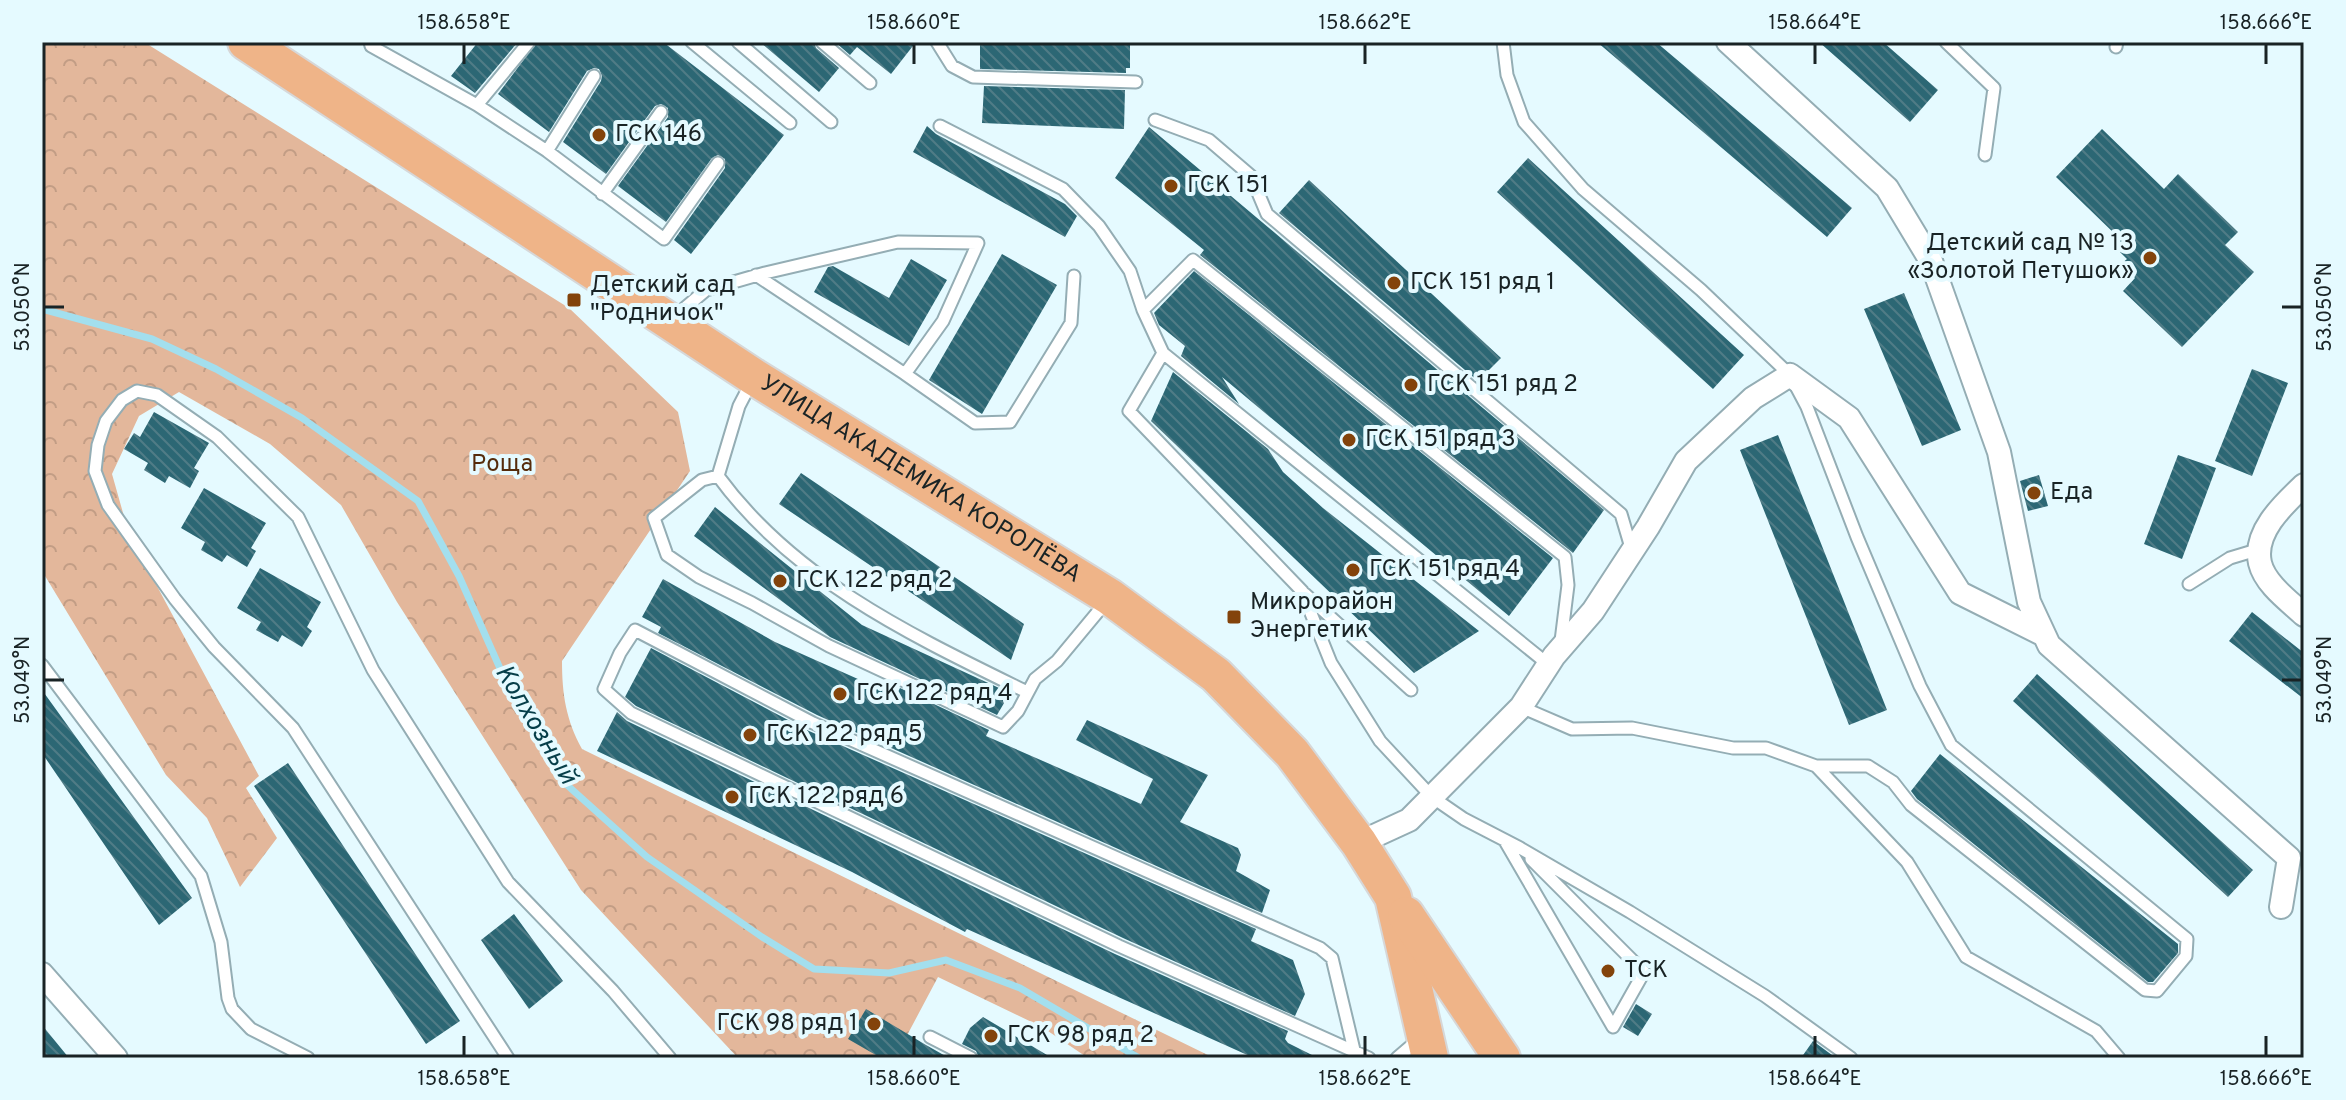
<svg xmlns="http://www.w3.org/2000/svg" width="2346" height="1100" font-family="Overpass,sans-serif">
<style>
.forest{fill:url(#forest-crowns)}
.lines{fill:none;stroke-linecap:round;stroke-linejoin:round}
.stream{stroke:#a3dfee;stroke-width:7}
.building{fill:url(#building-back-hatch)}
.service-casing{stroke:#94adb4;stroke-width:15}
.minor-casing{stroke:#94adb4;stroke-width:26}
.primary-casing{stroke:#d6d7d8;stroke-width:40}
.service{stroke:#fff;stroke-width:11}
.minor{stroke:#fff;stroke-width:22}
.primary{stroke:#efb488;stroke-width:36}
.ticks{fill:none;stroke:#192325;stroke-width:3}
.poi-dot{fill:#83430b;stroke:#e5faff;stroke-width:3}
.labels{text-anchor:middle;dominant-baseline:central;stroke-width:8;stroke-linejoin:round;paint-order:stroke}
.poi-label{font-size:24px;fill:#192325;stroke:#e5faff;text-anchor:start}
.park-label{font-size:24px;fill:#552c0b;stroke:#e5faff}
.street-label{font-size:24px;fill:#192325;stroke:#e5faff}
.water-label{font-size:26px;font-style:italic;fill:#063e49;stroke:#e5faff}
.neatline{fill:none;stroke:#192325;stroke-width:3}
.ticks-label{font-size:20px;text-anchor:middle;fill:#192325}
</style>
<defs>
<pattern id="forest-crowns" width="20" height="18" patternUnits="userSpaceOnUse" patternTransform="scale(2)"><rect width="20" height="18" fill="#e3b79b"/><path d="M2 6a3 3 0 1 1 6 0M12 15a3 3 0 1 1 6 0" fill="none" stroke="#c29d85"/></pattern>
<pattern id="building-back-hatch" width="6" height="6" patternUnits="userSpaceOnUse" patternTransform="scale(2)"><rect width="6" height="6" fill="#2c6774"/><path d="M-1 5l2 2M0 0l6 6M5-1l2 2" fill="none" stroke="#507c86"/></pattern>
</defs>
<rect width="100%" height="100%" fill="#e5faff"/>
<path class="forest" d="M 42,42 L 144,42 L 569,308 L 678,412 L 690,471 L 562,661 C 562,694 566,720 582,749 L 1214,1058 L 1088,1058 L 1042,1027 L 938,977 L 895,1058 L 738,1058 L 581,890 L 397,602 L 341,505 L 270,444 L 179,392 L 139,416 L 112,474 L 129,534 L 259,776 L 246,788 L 277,838 L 240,887 L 207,818 L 166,775 L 42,571 Z"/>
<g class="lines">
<path class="stream" d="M 42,309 L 152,339 L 216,369 L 302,418 L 418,501 L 459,576 L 507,684 L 567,785 L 647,857 L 762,937 L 814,969 L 889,973 L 946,960 L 1020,988 L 1139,1058"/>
</g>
<path class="building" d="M 478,42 L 518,42 L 475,93 L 451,76 Z
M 537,42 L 663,42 L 784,135 L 691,254 L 674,240 L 725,168 L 725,159 L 718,155 L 712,158 L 666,222 L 618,186 L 668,117 L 668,108 L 661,104 L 655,106 L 606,174 L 563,142 L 601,81 L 602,76 L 599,69 L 594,68 L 587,71 L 549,132 L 498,94 Z
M 760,42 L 814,42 L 816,48 L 839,68 L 819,92 Z
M 835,42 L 916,42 L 891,74 L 857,47 L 850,55 Z
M 1130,42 L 1130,68 L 1126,68 L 1126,73 L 980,69 L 980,43 Z
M 1597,42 L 1656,42 L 1852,208 L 1827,237 Z
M 1819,42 L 1883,42 L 1938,90 L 1910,122 Z
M 984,86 L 1125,90 L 1124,129 L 982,123 Z
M 927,126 L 936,134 L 1065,204 L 1077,216 L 1065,237 L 913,152 Z
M 1149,127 L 1604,510 L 1573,553 L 1200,255 L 1204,250 L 1115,178 Z
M 2102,129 L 2164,189 L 2178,174 L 2238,232 L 2225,245 L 2254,272 L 2182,347 L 2123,291 L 2135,278 L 2121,264 L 2127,259 L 2111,243 L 2118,237 L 2056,177 Z
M 1528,158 L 1744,355 L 1713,389 L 1497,192 Z
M 1309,180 L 1501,358 L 1478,381 L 1279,213 Z
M 1002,254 L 1057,285 L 982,414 L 929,380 Z
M 911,259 L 947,280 L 909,346 L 814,292 L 828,267 L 833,266 L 889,298 Z
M 1194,271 L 1553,558 L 1509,616 L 1222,377 L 1239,404 L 1181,356 L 1185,346 L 1159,325 L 1154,313 Z
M 1904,293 L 1961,430 L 1922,446 L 1864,309 Z
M 2252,369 L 2288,383 L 2252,476 L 2215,461 Z
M 1173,372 L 1268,449 L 1283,472 L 1323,508 L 1479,631 L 1414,673 L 1151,421 Z
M 154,412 L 209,443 L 194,468 L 199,471 L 190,488 L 169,476 L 165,483 L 144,470 L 148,463 L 124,449 L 134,433 L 140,437 Z
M 1778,435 L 1887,710 L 1849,725 L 1740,450 Z
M 2178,455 L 2216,468 L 2182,559 L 2144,544 Z
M 801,473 L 1024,624 L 1011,660 L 779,504 Z
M 2039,475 L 2048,506 L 2028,511 L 2020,481 Z
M 204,488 L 266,523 L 251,548 L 256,551 L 247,567 L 227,555 L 222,562 L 201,550 L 205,542 L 181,528 Z
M 715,507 L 862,625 L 1010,693 L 997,715 L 830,637 L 694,536 Z
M 260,568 L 321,602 L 307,627 L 312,631 L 302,647 L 282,635 L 278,642 L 256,630 L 261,622 L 237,608 Z
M 663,579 L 775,642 L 896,696 L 900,688 L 989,730 L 986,736 L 1141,804 L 1153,779 L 1076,740 L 1087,720 L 1208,775 L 1180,822 L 1238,848 L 1241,855 L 1236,871 L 1270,890 L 1262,913 L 817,715 L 658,633 L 661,627 L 642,617 Z
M 2252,612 L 2304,653 L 2304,699 L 2229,641 Z
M 651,648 L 809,731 L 1256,929 L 1251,941 L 1293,960 L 1305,994 L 1295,1016 L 1123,938 L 636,706 L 625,697 Z
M 2037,674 L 2253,870 L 2228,897 L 2013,701 Z
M 42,690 L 192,898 L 159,925 L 42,753 Z
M 617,712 L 627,721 L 1115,954 L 1288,1031 L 1285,1039 L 1288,1043 L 1318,1058 L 1254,1058 L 967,929 L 965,932 L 852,872 L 597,751 Z
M 1940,754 L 2178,944 L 2178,953 L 2153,982 L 2148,982 L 1917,799 L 1911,791 Z
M 288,763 L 460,1021 L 426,1044 L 254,786 Z
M 514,914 L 563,981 L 529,1009 L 481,940 Z
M 1636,1004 L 1652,1014 L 1638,1036 L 1623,1027 Z
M 866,1009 L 926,1045 L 949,1058 L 881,1058 L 848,1039 Z
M 983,1017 L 1052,1058 L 979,1058 L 976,1051 L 962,1044 L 970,1028 Z
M 42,1025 L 69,1058 L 42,1058 Z
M 1813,1041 L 1836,1058 L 1801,1058 Z"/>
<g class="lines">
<g class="service-casing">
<path id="service" d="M 370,42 L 371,46 L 477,105 L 547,151 L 664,239 L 718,163
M 692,42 L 790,123
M 738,42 L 831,122
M 822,42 L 870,83
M 937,42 L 952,66 L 973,77 L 1136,82
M 1503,42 L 1507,75 L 1524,122 L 1583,189 L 1701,290 L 1790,375 L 1807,407 L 1857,537 L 1920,686 L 1951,745 L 2187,939 L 2186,956 L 2157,991 L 2145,990 L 1911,805 L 1893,782 L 1868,766 L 1816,766 L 1766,748 L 1733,748 L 1632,728 L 1572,729 L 1521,707
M 1946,42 L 1994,88 L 1985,155
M 2116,47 L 2117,42
M 477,105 L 529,42
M 1155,120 L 1209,140 L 1251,176 L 1267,214 L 1621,514 L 1632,551
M 940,126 L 1063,189 L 1099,226 L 1130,271 L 1143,310
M 547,151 L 594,76
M 602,194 L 661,112
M 756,275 L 905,374
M 673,318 L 706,290 L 765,273 L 898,242 L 978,243 L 943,321 L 905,374 L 975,423 L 1010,422 L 1071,323 L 1074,276
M 1163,353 L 1143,310 L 1193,260 L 1565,557 L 1568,585 L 1561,641
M 752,381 L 739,406 L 718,476 L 702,480 L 654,518 L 667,555 L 699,577 L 752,603 L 829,646 L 1003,727 L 1018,711 L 1035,679 L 1057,661 L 1106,602
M 718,476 C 795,581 913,636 1027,692
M 2189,584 L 2230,558 L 2260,549
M 1305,594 L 1411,690
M 42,665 L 201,876 L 221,942 L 228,998 L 232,1009 L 251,1029 L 308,1058
M 1549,665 L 1163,353 L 1129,411 L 1302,591 L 1331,663 L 1380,741 L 1432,797 L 1464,819 L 1520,848 L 1630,912 L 1765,996 L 1851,1058
M 1816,766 L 1907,862 L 1966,957 L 2096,1031 L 2119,1058
M 1505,841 L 1613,1027 L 1644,972 L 1531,859
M 930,1037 L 971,1058
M 1354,1050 L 1332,958 L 1320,948 L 813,723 L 635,630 L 620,653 L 604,689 L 631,713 L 1119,946 L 1369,1058
M 508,1058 L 293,728 L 214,647 L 175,599 L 108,505 L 95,471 L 98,445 L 106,421 L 122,400 L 137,391 L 157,395 L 217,437 L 298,517 L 373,670 L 508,882 L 613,991 L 670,1058
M 1397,1058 L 1418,1040"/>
</g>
<g class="minor-casing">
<path id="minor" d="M 1728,42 L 1887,188 L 1931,261 L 1999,452 L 2029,602 L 2049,645 L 2289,858 L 2281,907
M 2304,485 C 2284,504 2253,532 2260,563 C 2265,584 2289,601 2304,615
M 1359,843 L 1409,820 L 1521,707 L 1554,656 L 1593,611 L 1648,527 L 1686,461 L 1753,398 L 1790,375 L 1849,418 L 1960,593 L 2044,635
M 42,974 L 116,1058"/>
</g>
<g class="primary-casing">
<g id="primary">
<path id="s1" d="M 246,42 L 754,377 L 1110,597 L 1216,675 L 1292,753 L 1359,843 L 1393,897 L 1430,1058"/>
<path d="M 1406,915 L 1502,1058"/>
</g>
</g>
<use href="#service" class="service"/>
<use href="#minor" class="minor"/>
<use href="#primary" class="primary"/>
</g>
<path class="ticks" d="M 464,44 L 464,64M 914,44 L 914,64M 1365,44 L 1365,64M 1815,44 L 1815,64M 2266,44 L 2266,64M 44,307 L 64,307M 2282,307 L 2302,307M 44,680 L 64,680M 2282,680 L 2302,680M 464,1036 L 464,1056M 914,1036 L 914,1056M 1365,1036 L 1365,1056M 1815,1036 L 1815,1056M 2266,1036 L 2266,1056"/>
<g class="poi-dot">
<circle cx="599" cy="135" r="8"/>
<circle cx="1171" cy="186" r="8"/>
<circle cx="2150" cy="258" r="8"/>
<circle cx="1394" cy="283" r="8"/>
<rect x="566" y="292" width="16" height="16" rx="4"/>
<circle cx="1411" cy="385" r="8"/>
<circle cx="1349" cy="440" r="8"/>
<circle cx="2034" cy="493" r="8"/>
<circle cx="1353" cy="570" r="8"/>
<circle cx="780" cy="581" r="8"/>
<rect x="1226" y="609" width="16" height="16" rx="4"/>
<circle cx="840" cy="694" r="8"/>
<circle cx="750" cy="735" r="8"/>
<circle cx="732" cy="797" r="8"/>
<circle cx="1608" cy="971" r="8"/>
<circle cx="874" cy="1024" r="8"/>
<circle cx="991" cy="1036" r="8"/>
</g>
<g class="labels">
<g class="poi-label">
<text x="615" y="135">ГСК 146</text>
<text x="1187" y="186">ГСК 151</text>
<text x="2134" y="244" text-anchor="end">Детский сад № 13<tspan x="2134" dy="28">«Золотой Петушок»</tspan></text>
<text x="1410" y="283">ГСК 151 ряд 1</text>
<text x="590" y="286">Детский сад<tspan x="590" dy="28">"Родничок"</tspan></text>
<text x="1427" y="385">ГСК 151 ряд 2</text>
<text x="1365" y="440">ГСК 151 ряд 3</text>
<text x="2050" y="493">Еда</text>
<text x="1369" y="570">ГСК 151 ряд 4</text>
<text x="796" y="581">ГСК 122 ряд 2</text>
<text x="1250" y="603">Микрорайон<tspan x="1250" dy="28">Энергетик</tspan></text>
<text x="856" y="694">ГСК 122 ряд 4</text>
<text x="766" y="735">ГСК 122 ряд 5</text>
<text x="748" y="797">ГСК 122 ряд 6</text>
<text x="1624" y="971">ТСК</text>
<text x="858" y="1024" text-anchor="end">ГСК 98 ряд 1</text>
<text x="1007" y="1036">ГСК 98 ряд 2</text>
</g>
<g class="park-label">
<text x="502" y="465">Роща</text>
</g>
<g class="street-label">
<text stroke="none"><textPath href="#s1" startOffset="804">УЛИЦА АКАДЕМИКА КОРОЛЁВА</textPath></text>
</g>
<g class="water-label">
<text transform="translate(535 725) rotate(59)">Колхозный</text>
</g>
</g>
<rect width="2346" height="1100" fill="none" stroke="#e5faff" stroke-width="88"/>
<rect x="44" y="44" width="2258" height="1012" class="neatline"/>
<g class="ticks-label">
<text x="464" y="29">158.658°E</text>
<text x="914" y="29">158.660°E</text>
<text x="1365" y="29">158.662°E</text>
<text x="1815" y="29">158.664°E</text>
<text x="2266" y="29">158.666°E</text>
<text transform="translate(22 307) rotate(-90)" y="7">53.050°N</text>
<text transform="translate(2324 307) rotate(-90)" y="7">53.050°N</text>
<text transform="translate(22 680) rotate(-90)" y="7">53.049°N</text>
<text transform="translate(2324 680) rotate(-90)" y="7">53.049°N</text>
<text x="464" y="1085">158.658°E</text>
<text x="914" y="1085">158.660°E</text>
<text x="1365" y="1085">158.662°E</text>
<text x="1815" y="1085">158.664°E</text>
<text x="2266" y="1085">158.666°E</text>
</g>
</svg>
